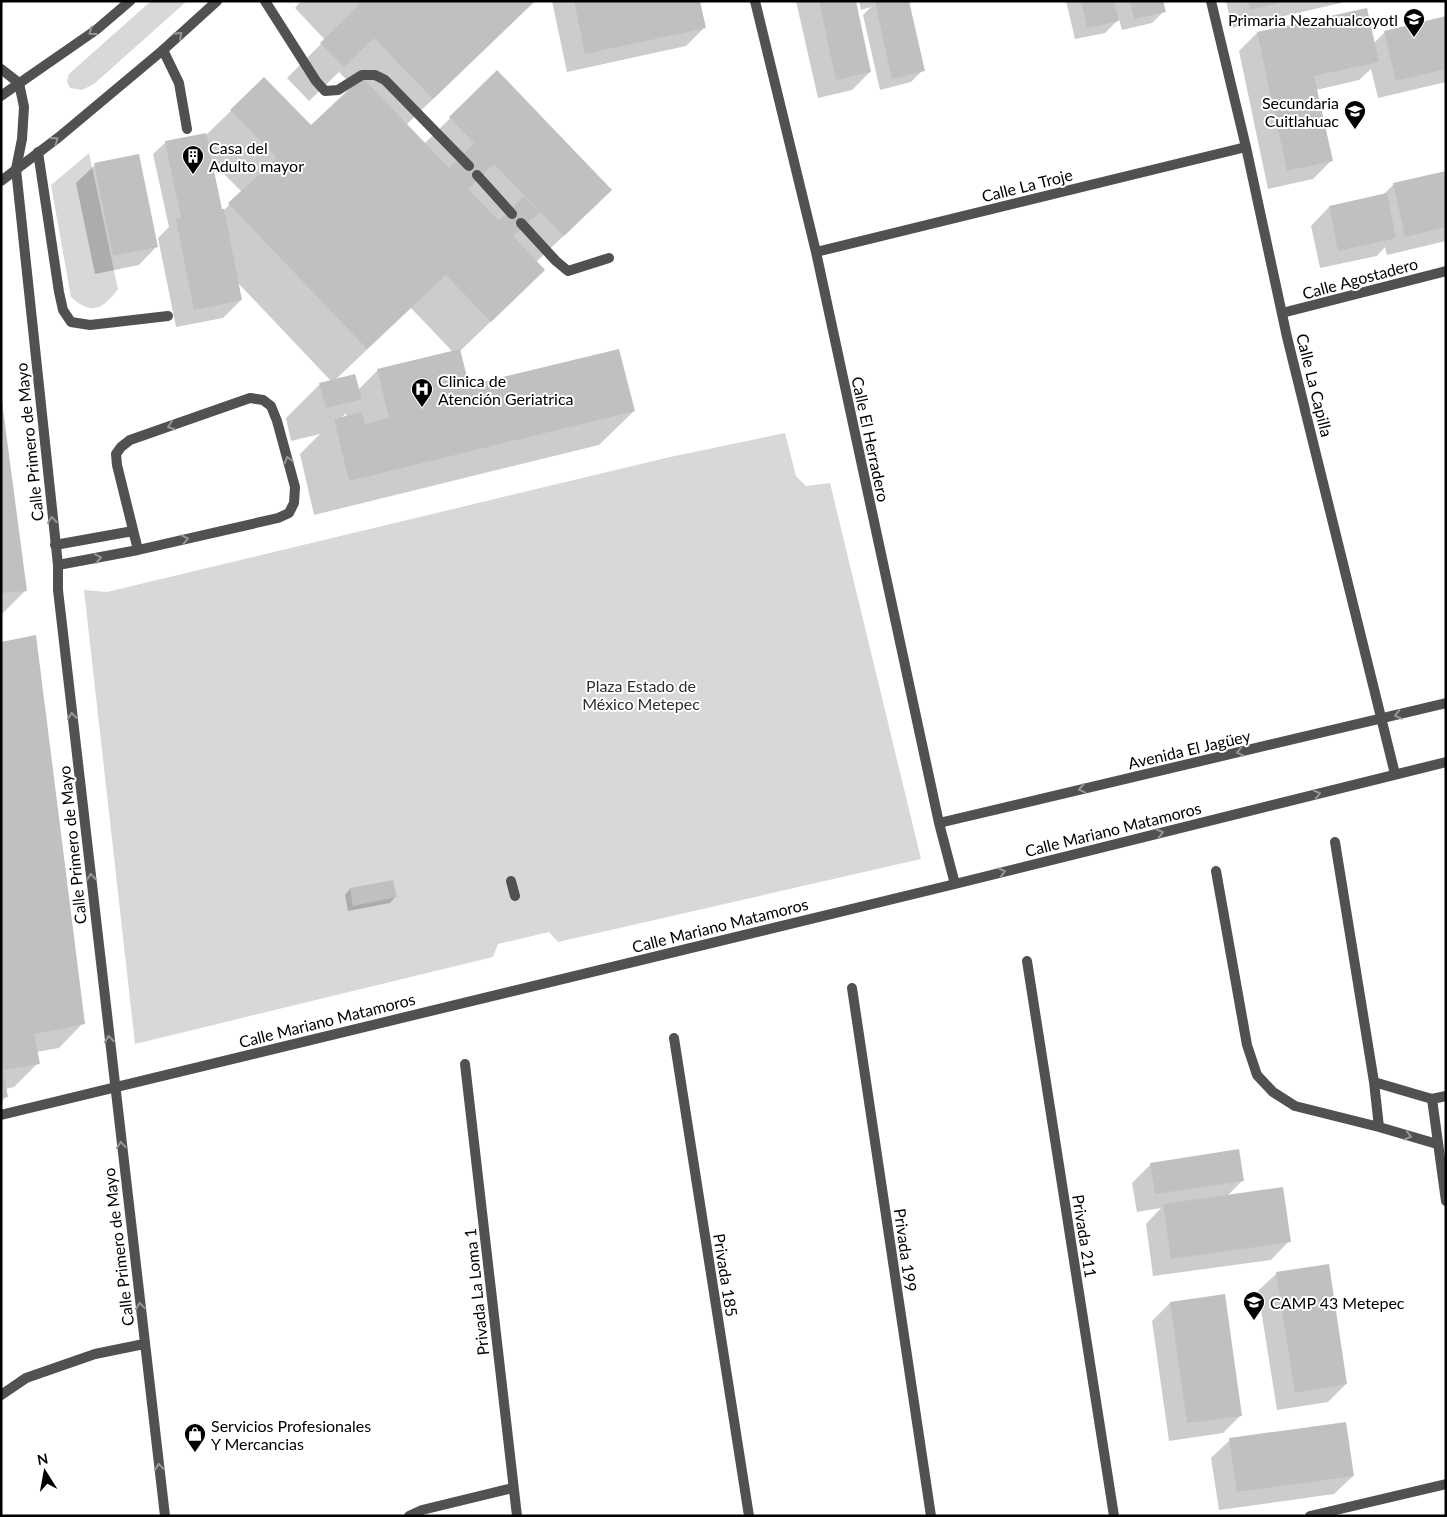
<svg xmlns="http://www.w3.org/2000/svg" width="1447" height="1517" font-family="Lato,sans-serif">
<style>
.green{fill:#d8d8d8}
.shadow{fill:#0003;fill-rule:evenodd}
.building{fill:#c0c0c0}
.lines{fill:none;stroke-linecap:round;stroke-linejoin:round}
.service{stroke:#515151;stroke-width:10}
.pedestrian{stroke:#515151;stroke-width:10}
.minor{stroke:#515151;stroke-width:10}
.tertiary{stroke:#515151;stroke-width:10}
.oneway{stroke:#979797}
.labels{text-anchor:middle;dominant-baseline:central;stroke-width:4;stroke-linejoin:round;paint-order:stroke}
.poi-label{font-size:16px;fill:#000;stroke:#fff;text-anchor:start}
.street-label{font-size:16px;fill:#000;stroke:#fff}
.park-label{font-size:16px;fill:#2f2f2f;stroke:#fff}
</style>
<rect width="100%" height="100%" fill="#fff"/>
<path class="green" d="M 151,1 L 187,1 L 94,84 L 82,90 L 70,88 L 67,82 L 69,74 Z
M 89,153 L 118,289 C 103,309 92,316 71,297 L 51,185 Z
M 785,433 L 796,476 L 806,486 L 830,483 L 921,859 L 558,942 L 549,932 L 498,944 L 493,957 L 135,1044 L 84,590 L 107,592 L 670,457 Z"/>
<path class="shadow" d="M 301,1 L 535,1 L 406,125 L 424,144 L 497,72 L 576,224 L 536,262 L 509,304 L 459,352 L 468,387 L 634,411 L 599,445 L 314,515 L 300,454 L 320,434 L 291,441 L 286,418 L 320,384 L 331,381 L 238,283 L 241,300 L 223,318 L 176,327 L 158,238 L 169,227 L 153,154 L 166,142 L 205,136 L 264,79 L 311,127 L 354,87 L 339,72 L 309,101 L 287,78 L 325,40 L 295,8 ZM 210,160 L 242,192 L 223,211 L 220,209 ZM 411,308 L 453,352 L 378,370 L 358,390 L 335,380 ZM 346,413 L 346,417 L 340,419 Z
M 552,1 L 699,1 L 704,28 L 686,46 L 567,72 Z
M 796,1 L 854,1 L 870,72 L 852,90 L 818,98 Z
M 859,1 L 907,1 L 923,70 L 911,82 L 880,90 L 863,15 L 871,7 L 861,10 Z
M 1066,1 L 1162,1 L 1164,11 L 1152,23 L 1122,30 L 1119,19 L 1105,33 L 1075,39 Z
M 1226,1 L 1342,1 L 1341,3 L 1232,28 Z
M 1446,17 L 1446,82 L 1378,98 L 1371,69 L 1359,80 L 1316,90 L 1331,161 L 1313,179 L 1268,189 L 1239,51 L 1257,33 L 1374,43 L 1385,32 Z
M 95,165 L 157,246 L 139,265 L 95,274 L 76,183 Z
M 1446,172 L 1446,241 L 1387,255 L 1385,247 L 1377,256 L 1320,268 L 1311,226 L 1329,207 L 1382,196 L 1394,184 Z
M 1,402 L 25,591 L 1,615 Z
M 1,643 L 83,1023 L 59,1048 L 36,1052 L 38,1063 L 14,1087 L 5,1089 L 7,1096 L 1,1102 Z
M 350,889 L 395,897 L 390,903 L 348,911 L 345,895 Z
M 1151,1164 L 1243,1180 L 1227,1196 L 1289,1241 L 1271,1260 L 1153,1276 L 1146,1224 L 1161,1208 L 1137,1212 L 1132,1183 Z
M 1277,1273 L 1346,1384 L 1328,1402 L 1277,1410 L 1258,1291 Z
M 1170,1303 L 1241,1415 L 1223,1433 L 1169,1441 L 1152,1321 Z
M 1230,1440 L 1353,1476 L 1334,1494 L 1219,1510 L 1211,1458 Z"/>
<path class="building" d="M 355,1 L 535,1 L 433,99 L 374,38 L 344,67 L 320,43 L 359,5 Z
M 574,1 L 700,1 L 706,28 L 585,54 Z
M 819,1 L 856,1 L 871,72 L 836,80 Z
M 878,1 L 909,1 L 925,71 L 892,79 L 875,2 Z
M 1081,1 L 1114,1 L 1119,21 L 1087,28 Z
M 1130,1 L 1163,1 L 1166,12 L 1134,19 Z
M 1248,1 L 1285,1 L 1285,2 L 1250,10 Z
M 1367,8 L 1379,62 L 1314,76 L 1333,161 L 1287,171 L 1257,32 Z
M 1446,16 L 1446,69 L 1396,81 L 1384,31 Z
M 497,70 L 612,190 L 564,236 L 494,164 L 468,189 L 499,221 L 524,196 L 540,212 L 513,236 L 545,270 L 491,322 L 446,275 L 367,349 L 228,203 L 277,158 L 230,110 L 264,77 L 311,125 L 362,77 L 449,168 L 474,143 L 449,117 Z
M 206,133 L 222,209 L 224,209 L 242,300 L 194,310 L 176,219 L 181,218 L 165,141 Z
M 139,154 L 158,247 L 113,256 L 94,163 Z
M 1446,171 L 1446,227 L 1405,237 L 1393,183 Z
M 1387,193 L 1396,238 L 1338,251 L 1329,206 Z
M 460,349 L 469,385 L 619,349 L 635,411 L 349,481 L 334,419 L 362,412 L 365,424 L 389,418 L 377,369 Z
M 355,374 L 362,399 L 326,408 L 319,383 Z
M 1,402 L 2,402 L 27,591 L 1,593 Z
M 36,635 L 85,1024 L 34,1034 L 40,1064 L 3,1070 L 8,1097 L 1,1098 L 1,642 Z
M 393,880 L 397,897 L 353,906 L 350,888 Z
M 1239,1149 L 1244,1181 L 1155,1194 L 1150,1163 Z
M 1283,1187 L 1291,1242 L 1171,1259 L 1163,1204 Z
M 1329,1264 L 1347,1384 L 1295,1393 L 1276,1272 Z
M 1225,1294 L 1242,1416 L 1187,1423 L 1170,1302 Z
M 1346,1422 L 1354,1476 L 1237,1492 L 1229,1438 Z"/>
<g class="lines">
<path class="service" d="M 265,1 L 316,81 L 325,91 L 338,90 L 362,75 L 375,75 L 385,80 L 469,166
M 163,50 L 179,83 L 187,129
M 38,152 L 59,292 L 63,310 L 71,322 L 90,325 L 168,316
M 477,175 L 512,214
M 521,223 L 556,261 L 568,271 L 609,258
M 55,545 L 133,531
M 58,565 L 138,550 L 278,518 L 289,513 L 294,503 L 295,487 L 277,421 L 271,406 L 263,400 L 250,398 L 130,440 L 121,447 L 116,454 L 117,465 L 138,550
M 1,1395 L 26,1378 L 95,1354 L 144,1344"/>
<path class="pedestrian" d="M 511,881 L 515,896"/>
<path class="minor" d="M 755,1 L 816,252 L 939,823 L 955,884
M 1211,1 L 1246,147 L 1287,337 L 1395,774
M 1,69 L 19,83 L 24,107 L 22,139 L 16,169 L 58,565 L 58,590 L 165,1516
M 816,252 L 1246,147
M 1282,313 L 1446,271
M 939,823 L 1446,703
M 1335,842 L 1374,1082 L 1379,1127
M 1216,871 L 1247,1045 L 1257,1075 L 1273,1092 L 1295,1106 L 1379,1127 L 1437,1144
M 1027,961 L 1114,1516
M 852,988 L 931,1516
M 674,1038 L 749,1516
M 465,1064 L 517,1516
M 1374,1082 L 1432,1099 L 1446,1096
M 1432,1099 L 1446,1201
M 1,1115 L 955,884 L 1446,762
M 409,1516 L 422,1510 L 513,1488
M 1310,1516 L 1446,1484"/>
<path class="tertiary" d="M 1,96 L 96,30 L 130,1
M 1,181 L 59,137 L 163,50 L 217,1"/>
</g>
<defs><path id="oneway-chevron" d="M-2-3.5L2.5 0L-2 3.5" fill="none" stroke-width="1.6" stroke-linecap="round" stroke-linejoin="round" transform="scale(1.25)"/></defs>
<g class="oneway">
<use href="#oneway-chevron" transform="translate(92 32) rotate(144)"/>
<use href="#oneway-chevron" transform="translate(179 35) rotate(-42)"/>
<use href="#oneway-chevron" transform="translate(55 140) rotate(-36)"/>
<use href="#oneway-chevron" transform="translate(171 426) rotate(161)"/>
<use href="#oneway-chevron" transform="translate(288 460) rotate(-105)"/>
<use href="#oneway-chevron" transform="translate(52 520) rotate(-96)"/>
<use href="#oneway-chevron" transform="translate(185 539) rotate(-13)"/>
<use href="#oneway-chevron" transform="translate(98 558) rotate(-11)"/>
<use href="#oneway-chevron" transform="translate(1398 715) rotate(166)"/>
<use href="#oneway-chevron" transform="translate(72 716) rotate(-96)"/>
<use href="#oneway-chevron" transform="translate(1240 752) rotate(167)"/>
<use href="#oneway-chevron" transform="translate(1082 789) rotate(167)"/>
<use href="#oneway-chevron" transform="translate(1317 794) rotate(-14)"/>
<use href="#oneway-chevron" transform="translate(1160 833) rotate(-14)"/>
<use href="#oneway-chevron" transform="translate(1002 872) rotate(-14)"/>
<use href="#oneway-chevron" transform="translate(91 877) rotate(-96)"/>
<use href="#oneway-chevron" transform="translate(109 1039) rotate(-96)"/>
<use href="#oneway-chevron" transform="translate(1408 1136) rotate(17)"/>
<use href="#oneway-chevron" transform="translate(121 1145) rotate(-97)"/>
<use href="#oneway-chevron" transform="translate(140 1306) rotate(-97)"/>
<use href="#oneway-chevron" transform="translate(159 1467) rotate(-97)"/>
</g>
<defs>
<g id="school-pin" transform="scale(1.125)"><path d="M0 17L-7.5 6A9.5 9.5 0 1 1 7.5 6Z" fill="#000" stroke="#fff"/><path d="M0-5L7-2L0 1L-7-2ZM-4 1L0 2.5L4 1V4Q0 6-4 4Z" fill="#fff"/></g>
<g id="building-pin" transform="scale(1.125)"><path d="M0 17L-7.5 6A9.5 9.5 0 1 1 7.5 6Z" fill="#000" stroke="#fff"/><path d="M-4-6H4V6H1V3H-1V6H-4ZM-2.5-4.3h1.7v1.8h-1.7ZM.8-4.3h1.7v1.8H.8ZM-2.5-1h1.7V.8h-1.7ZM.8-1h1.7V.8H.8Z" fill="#fff"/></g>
<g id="hospital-pin" transform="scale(1.125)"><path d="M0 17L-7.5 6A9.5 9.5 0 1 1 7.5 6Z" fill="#000" stroke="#fff"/><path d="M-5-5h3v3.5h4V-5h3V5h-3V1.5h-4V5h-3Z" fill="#fff"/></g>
<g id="shop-pin" transform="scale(1.125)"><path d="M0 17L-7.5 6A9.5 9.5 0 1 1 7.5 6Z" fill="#000" stroke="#fff"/><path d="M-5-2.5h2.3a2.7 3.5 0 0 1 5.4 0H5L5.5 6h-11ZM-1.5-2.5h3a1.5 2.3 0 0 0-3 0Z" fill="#fff"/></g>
</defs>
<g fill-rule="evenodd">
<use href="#school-pin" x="1414" y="19"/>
<use href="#school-pin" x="1355" y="111"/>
<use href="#building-pin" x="193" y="156"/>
<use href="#hospital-pin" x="422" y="389"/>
<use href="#school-pin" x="1254" y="1302"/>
<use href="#shop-pin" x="195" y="1434"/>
</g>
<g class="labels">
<g class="poi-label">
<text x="1398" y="19" text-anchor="end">Primaria Nezahualcoyotl</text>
<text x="1339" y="102" text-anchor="end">Secundaria<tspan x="1339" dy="18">Cuitlahuac</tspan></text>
<text x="209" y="147">Casa del<tspan x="209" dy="18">Adulto mayor</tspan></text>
<text x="438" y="380">Clinica de<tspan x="438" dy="18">Atención Geriatrica</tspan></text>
<text x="1270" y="1302">CAMP 43 Metepec</text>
<text x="211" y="1425">Servicios Profesionales<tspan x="211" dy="18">Y Mercancias</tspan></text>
</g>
<g class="street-label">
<text transform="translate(1027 185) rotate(-14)">Calle La Troje</text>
<text transform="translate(1360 278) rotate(-15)">Calle Agostadero</text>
<text transform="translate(1315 385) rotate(76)">Calle La Capilla</text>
<text transform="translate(871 439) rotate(78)">Calle El Herradero</text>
<text transform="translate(29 442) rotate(-96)">Calle Primero de Mayo</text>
<text transform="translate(1189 749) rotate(-13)">Avenida El Jagüey</text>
<text transform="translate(1113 829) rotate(-14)">Calle Mariano Matamoros</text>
<text transform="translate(72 845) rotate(-96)">Calle Primero de Mayo</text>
<text transform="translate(720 925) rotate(-14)">Calle Mariano Matamoros</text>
<text transform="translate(327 1020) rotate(-14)">Calle Mariano Matamoros</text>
<text transform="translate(1085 1236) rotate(81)">Privada 211</text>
<text transform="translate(118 1247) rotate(-97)">Calle Primero de Mayo</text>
<text transform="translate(906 1250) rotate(82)">Privada 199</text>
<text transform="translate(726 1275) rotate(81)">Privada 185</text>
<text transform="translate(476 1292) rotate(-96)">Privada La Loma 1</text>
</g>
<g class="park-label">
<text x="641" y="685">Plaza Estado de<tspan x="641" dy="18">México Metepec</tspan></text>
</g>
</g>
<rect width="1447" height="1517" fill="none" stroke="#000000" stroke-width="5"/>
<g transform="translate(45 1472) rotate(349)" stroke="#ffffff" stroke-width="4" paint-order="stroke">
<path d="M0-4L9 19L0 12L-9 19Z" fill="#000000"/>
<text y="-8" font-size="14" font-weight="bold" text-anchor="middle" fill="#000000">N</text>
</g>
</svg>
